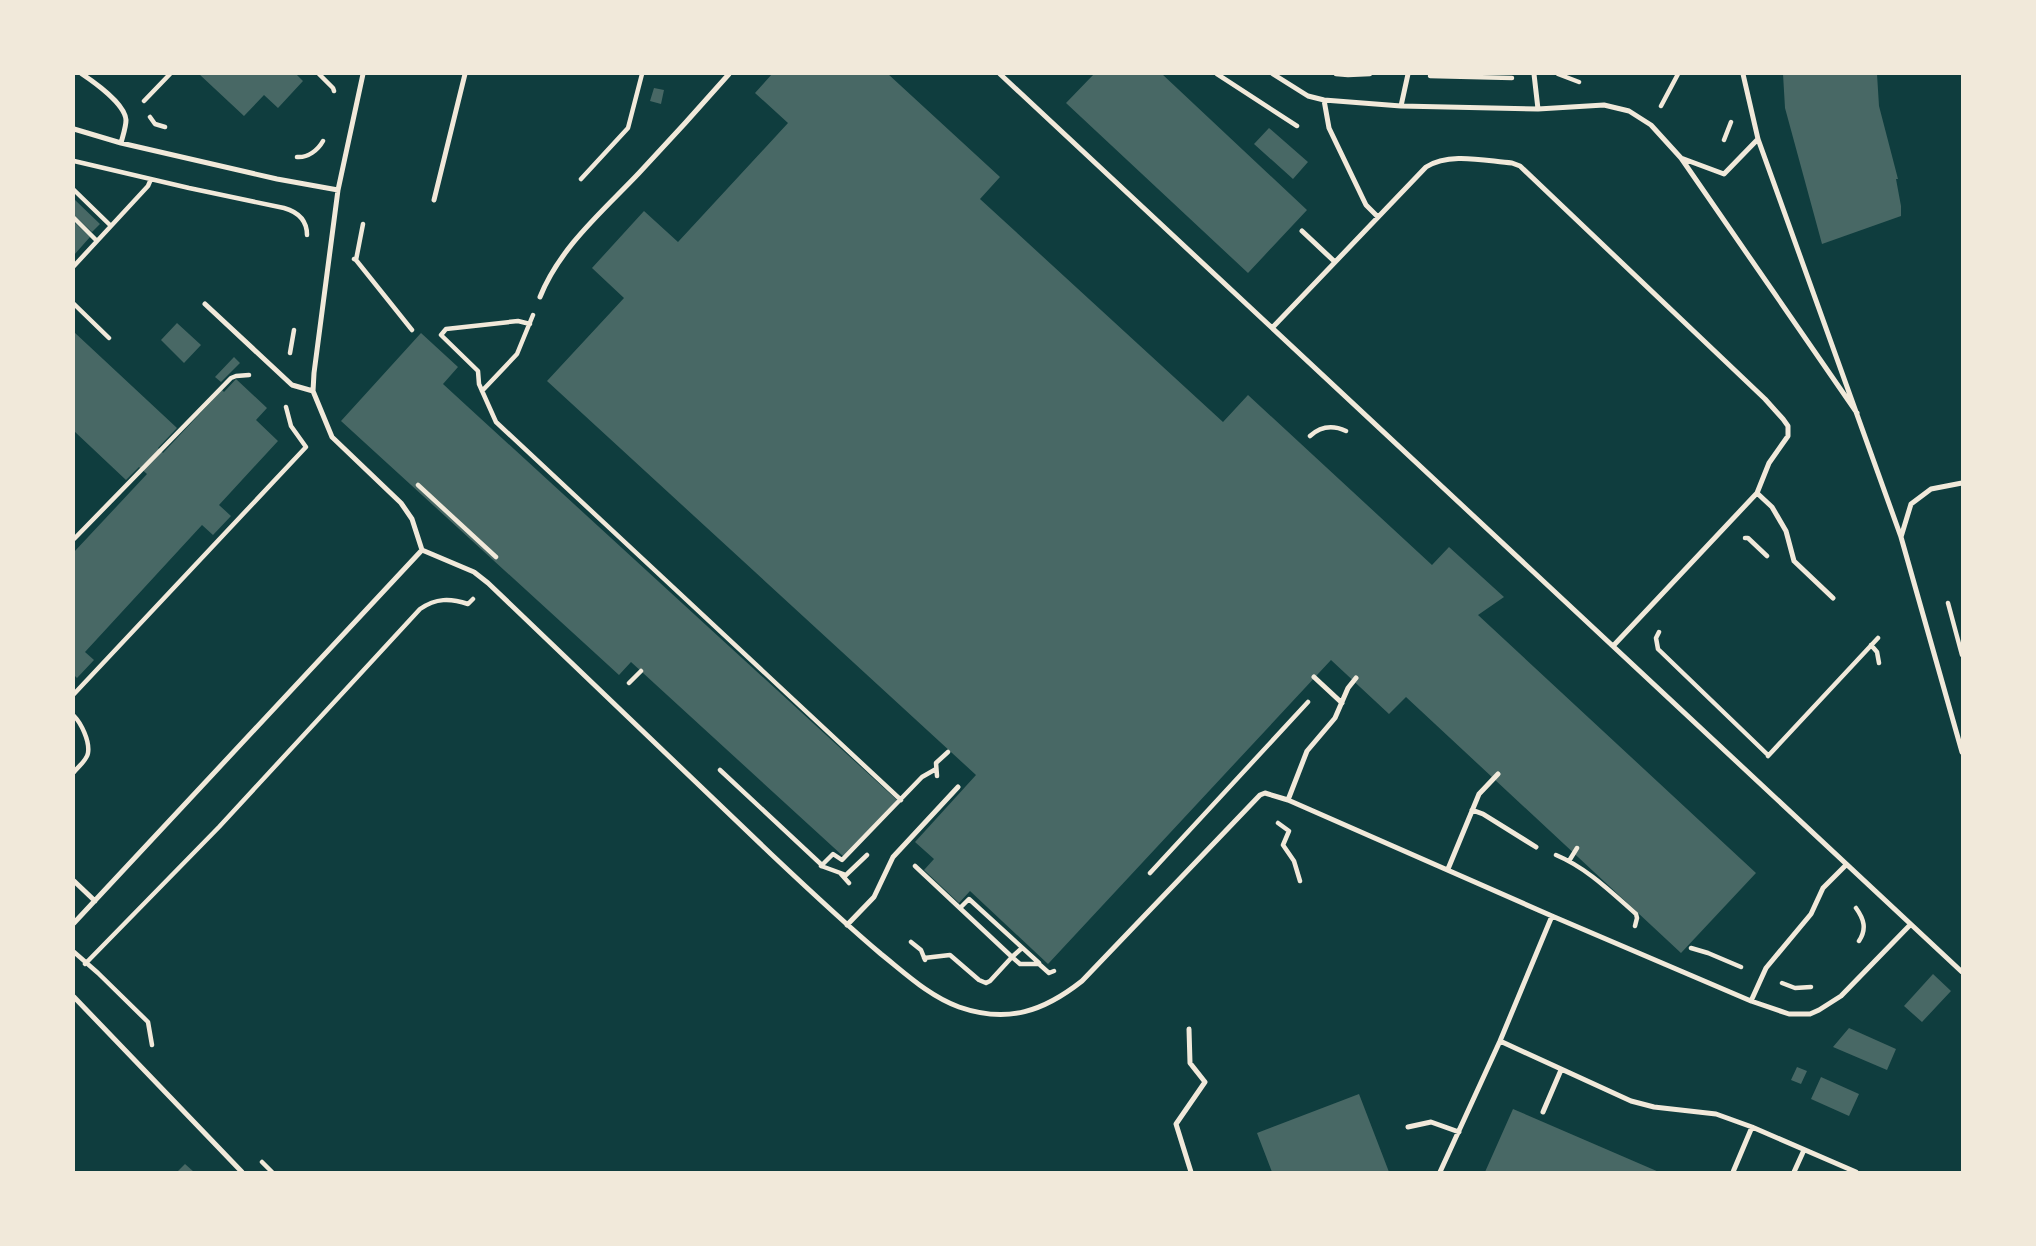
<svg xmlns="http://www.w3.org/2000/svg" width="2036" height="1246" font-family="'Alegreya Sans',sans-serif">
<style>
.building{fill:#486865}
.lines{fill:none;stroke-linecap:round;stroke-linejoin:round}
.path{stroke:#f1e9da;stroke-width:4.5}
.service{stroke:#f1e9da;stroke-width:5}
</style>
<rect width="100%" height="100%" fill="#0f3d3e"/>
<path class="building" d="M 199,74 L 296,74 L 303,81 L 278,108 L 264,95 L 244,116 Z
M 772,74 L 888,74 L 1000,177 L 980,199 L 1223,422 L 1248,395 L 1432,565 L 1449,547 L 1504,597 L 1478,615 L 1756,873 L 1681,953 L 1406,697 L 1389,714 L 1331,660 L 1048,964 L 970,891 L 959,903 L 924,870 L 934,859 L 915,842 L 976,775 L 547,381 L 624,298 L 592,268 L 644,211 L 678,242 L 788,123 L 755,93 Z
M 1094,74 L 1162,74 L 1307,210 L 1248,273 L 1066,103 Z
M 1783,74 L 1877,74 L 1879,106 L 1898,179 L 1896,179 L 1901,206 L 1901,216 L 1822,244 L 1785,108 Z
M 654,88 L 664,90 L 661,104 L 650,101 Z
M 1269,128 L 1308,162 L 1293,179 L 1254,144 Z
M 74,199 L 100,224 L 92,232 L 74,215 Z
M 74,222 L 90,237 L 74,255 Z
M 177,323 L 201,345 L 184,363 L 161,340 Z
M 74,332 L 177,428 L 158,448 L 163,453 L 222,390 L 224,392 L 236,379 L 267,408 L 256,420 L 278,441 L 219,505 L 231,516 L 213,535 L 202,525 L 85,652 L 94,660 L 77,678 L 74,675 L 74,552 L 147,474 L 139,467 L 126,480 L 74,431 Z
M 421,333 L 458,367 L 443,384 L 897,800 L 844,857 L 631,662 L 619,675 L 341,421 Z
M 234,357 L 240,363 L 221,382 L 215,377 Z
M 1933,974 L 1951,991 L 1922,1022 L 1904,1006 Z
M 1849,1028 L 1896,1049 L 1887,1070 L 1833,1047 Z
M 1797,1067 L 1807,1071 L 1801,1084 L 1791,1080 Z
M 1821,1077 L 1859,1094 L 1849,1116 L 1811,1099 Z
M 1359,1094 L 1389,1172 L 1272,1172 L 1257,1133 Z
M 1513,1109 L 1659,1172 L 1485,1172 Z
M 185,1164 L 194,1172 L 177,1172 Z"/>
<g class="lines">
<path class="path" d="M 319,74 L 333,88 L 334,91
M 1217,74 L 1297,126
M 1336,74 L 1348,75 L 1370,74
M 1558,74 L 1579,82
M 1430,76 L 1512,78
M 144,101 L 170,74
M 1661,106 L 1678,74
M 150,117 L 155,124 L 165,127
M 1724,140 L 1731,122
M 297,157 C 308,158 318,150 323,141
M 74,161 L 189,188 L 284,208 C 298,212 307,220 307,235
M 581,179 L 628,128 L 642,74
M 74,190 L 111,226 L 148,186 L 151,179
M 74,218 L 97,241
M 354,259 L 356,260 L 363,224
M 356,260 L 412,330
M 74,266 L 111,226
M 74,304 L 109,338
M 530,324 L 518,321 L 446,329 L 441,335 L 478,371 L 479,384 L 496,422 L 901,800
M 290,353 L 294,330
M 482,391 L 517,354 L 533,315
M 1310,436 C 1321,426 1333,425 1346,431
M 418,485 L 496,557
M 1745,538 L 1748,538 L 1767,556
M 74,539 L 231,378 L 236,376 L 249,375
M 1948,603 L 1962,655
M 1659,632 L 1656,638 L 1658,649 L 1768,755
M 1871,645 L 1877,652 L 1879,663
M 629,683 L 641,671
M 74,694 L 306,447 L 291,426 L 286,407
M 74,716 C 81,723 90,741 88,753 C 87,760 78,767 74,772
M 1768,756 L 1878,638
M 720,770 L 824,867 L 846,875 L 867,855
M 937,776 L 936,763 L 948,752
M 1278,823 L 1289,831 L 1283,845 L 1294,861 L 1300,881
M 1556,855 C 1587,868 1611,892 1636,914 L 1637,918 L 1635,926
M 1569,861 L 1577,848
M 821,866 L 833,854 L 842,860 L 922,777 L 936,769
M 915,866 L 1012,957 L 990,981 L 986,983 L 979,980 L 950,955 L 924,958
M 1150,873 L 1308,702
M 841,874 L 849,883
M 960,908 L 969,899 L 1039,963
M 1856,908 C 1864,919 1867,929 1859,941
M 911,942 L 921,950 L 925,960
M 1022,948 L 1012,957 L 1020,964 L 1039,964 L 1049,973 L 1054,971
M 1691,948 L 1708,953 L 1741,967
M 74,952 L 98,973 L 148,1022 L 152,1045
M 85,964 L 219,827 L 420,609 C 436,598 450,598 468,604 L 473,599
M 1782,983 L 1795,988 L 1811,987
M 262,1162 L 272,1172"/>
<path class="service" d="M 82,74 C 94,82 125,104 126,120 C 126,127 123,135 121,143
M 363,74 L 338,190 L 314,373 L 313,391 L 332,437 L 401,503 L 412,519 L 422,550
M 1000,74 L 1962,972
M 1273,74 L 1308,96 L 1324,100 L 1401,106 L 1538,109 L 1604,105 L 1629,111 L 1651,125 L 1681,158 L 1857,413
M 1534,74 L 1538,109
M 1743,74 L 1758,139 L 1901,537 L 1962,752
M 1324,100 L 1329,128 L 1366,205 L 1378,217
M 1401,106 L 1408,74
M 74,129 L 121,143 L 277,179 L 338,190
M 1681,158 L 1724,174 L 1758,139
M 434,200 L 465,74
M 1302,231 L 1335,262
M 540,297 C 560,247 603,211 639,173 C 670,140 700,107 729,74
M 205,304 L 292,385 L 313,391
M 1273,327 L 1426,167 C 1450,152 1485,161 1512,163 L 1520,166 L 1765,399 L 1783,419 L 1788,426 L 1788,436 L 1769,463 L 1757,493 L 1614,645
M 1757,493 L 1772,507 L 1786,531 L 1794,561 L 1833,598
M 1901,537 L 1911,504 L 1931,489 L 1962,483
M 422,550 L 474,572 L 488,583 C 582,673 677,764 771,854 C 807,888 843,922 881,954 C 906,974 929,996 959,1007 C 1008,1024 1044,1011 1082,981 L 1260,795 L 1265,793 L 1288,800 L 1552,916 L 1751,1001 L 1789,1014 L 1810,1014 L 1819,1010 L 1841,996 L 1910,925
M 1314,677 L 1342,703
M 1288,800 L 1307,751 L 1335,718 L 1348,688 L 1356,678
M 1472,810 L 1483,814 L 1536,847
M 1448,869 L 1479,794 L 1498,774
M 74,881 L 95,901
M 74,923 L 422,550
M 847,925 L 874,897 L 893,857 L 958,787
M 74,997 L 242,1172
M 1751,1001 L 1766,968 L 1811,914 L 1823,888 L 1846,865
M 1189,1029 L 1190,1063 L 1205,1082 L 1176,1124 L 1191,1172
M 1500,1041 L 1631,1101 L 1654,1107 L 1716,1114 L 1752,1127 L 1856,1172
M 1543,1112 L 1561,1070
M 1408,1127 L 1431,1122 L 1459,1132
M 1440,1172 L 1500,1041 L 1552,916
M 1733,1172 L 1752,1127
M 1794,1172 L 1804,1150"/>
</g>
<rect width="2036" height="1246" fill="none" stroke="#f1e9da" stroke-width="150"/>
</svg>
